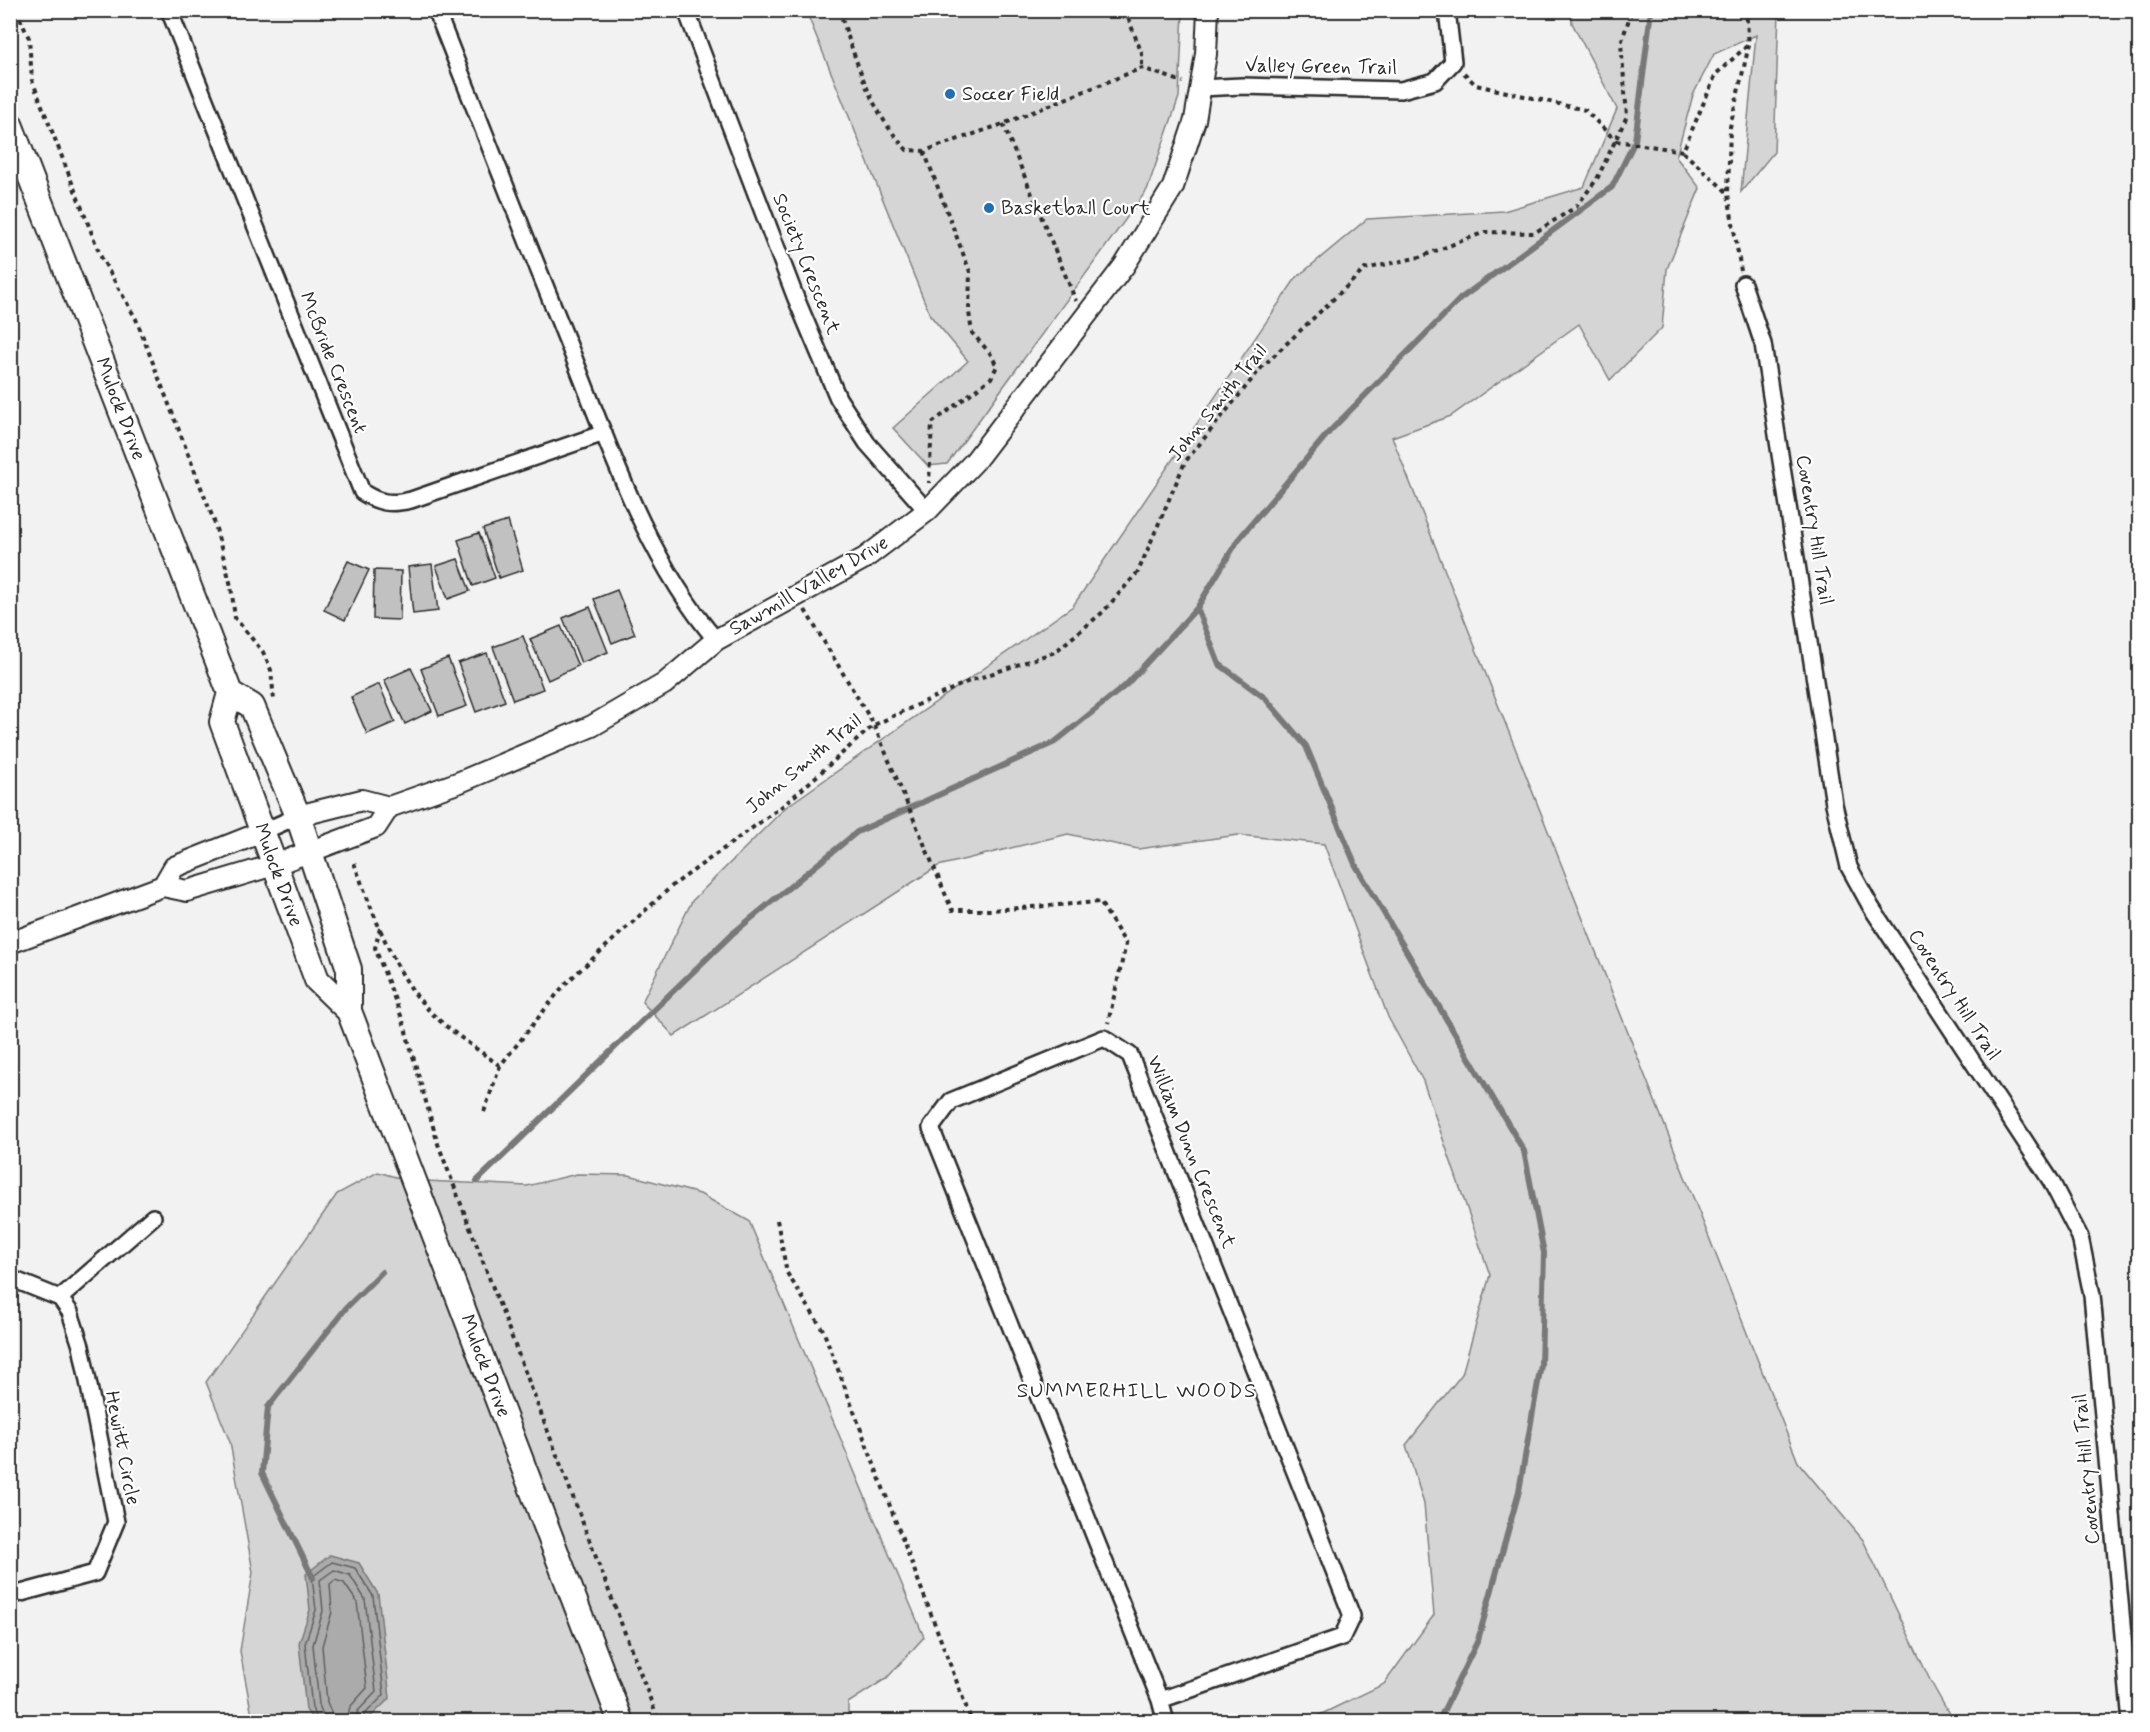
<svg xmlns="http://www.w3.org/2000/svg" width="2150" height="1732" font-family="Mynerve,sans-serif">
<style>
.green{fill:#d5d5d5;stroke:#808080;stroke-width:1.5}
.water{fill:#ababab;stroke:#787878;stroke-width:1.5}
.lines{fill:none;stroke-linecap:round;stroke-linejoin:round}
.shore{stroke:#5e5e5e;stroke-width:1.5}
.stream{stroke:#787878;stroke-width:6}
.building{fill:#c1c1c1;stroke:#2b2b2b;stroke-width:1.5}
.minor-casing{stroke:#2b2b2b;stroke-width:20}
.tertiary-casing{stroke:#2b2b2b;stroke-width:24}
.primary-casing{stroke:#2b2b2b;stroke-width:28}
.path{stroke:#2b2b2b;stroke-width:4;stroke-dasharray:4.5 4.5;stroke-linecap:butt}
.minor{stroke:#fff;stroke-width:15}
.tertiary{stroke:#fff;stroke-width:20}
.primary{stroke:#fff;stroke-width:24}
.poi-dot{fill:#1f6fb2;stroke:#fff;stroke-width:2}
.labels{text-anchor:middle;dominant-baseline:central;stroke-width:4.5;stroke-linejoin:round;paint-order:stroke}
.street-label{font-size:20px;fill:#2b2b2b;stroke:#fff}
.poi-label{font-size:20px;fill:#2b2b2b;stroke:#fff;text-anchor:start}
.neighbourhood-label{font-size:21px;letter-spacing:1.5px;fill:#2b2b2b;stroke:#fff}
</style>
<rect width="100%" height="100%" fill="#f2f2f2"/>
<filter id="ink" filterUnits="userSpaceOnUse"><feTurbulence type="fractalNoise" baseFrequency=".0167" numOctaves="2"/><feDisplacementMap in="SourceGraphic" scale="12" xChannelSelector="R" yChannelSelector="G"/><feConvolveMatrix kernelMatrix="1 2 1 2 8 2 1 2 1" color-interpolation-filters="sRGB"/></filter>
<g filter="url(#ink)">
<path class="green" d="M 806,11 L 1183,11 L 1179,97 L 1147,190 L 947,464 L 928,466 L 893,428 L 968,361 L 930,315 Z
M 1571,11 L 1779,11 L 1774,152 L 1741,192 L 1756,35 L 1714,54 L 1693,95 L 1676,157 L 1700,188 L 1667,269 L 1662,328 L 1610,380 L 1579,324 L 1451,416 L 1392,437 L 1798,1462 L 1863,1540 L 1931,1682 L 1953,1721 L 1307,1721 L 1384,1684 L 1434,1615 L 1424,1504 L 1406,1445 L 1462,1374 L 1490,1275 L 1423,1081 L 1388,1017 L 1324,844 L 1238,835 L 1138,849 L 1068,834 L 938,866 L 674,1036 L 642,1002 L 692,901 L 786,807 L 1073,606 L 1296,278 L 1367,219 L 1504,211 L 1584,187 L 1617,109 L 1572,23 Z
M 378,1172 L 406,1180 L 527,1186 L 577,1174 L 629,1175 L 700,1194 L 749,1221 L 924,1637 L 887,1678 L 848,1703 L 848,1721 L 253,1721 L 240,1651 L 253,1572 L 230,1442 L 206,1382 L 337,1194 Z"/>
<path class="water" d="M 330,1555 L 359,1563 L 378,1594 L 390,1698 L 366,1721 L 314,1721 L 306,1710 L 299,1643 L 310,1610 L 306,1574 Z"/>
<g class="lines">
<path class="shore" d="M 318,1722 L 312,1708 L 305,1644 L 316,1610 L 312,1577 L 332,1562 L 355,1568 L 373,1596 L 384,1695 L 364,1715 L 363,1722
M 326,1722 L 319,1705 L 313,1645 L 323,1611 L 320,1580 L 334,1570 L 350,1575 L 365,1599 L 376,1692 L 358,1711 L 355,1722
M 335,1722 L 327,1702 L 322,1646 L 332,1612 L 330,1584 L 335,1580 L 344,1583 L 357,1602 L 367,1688 L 350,1707 L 346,1722"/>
<path class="stream" d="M 1197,608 L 1219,664 L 1265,698 L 1306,746 L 1355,864 L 1524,1151 L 1544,1253 L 1541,1365 L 1519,1491 L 1478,1640 L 1438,1722
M 477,1181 L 732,934 L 857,832 L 1055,742 L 1126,685 L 1197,608 L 1238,540 L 1329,432 L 1460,299 L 1612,187 L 1635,141 L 1651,10
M 313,1578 L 262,1473 L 268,1407 L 346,1308 L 382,1272"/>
</g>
<path class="building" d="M 508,521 L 523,570 L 499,578 L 483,529 Z
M 479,533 L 495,578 L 473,586 L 458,540 Z
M 458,559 L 470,591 L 448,599 L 436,566 Z
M 348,561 L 369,570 L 345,620 L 324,610 Z
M 432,564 L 438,611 L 413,614 L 408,567 Z
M 374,570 L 401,571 L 400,620 L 373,619 Z
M 617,590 L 635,634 L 612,643 L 594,599 Z
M 590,607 L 608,652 L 581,663 L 563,618 Z
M 561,626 L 578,666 L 548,680 L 530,639 Z
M 523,636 L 543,689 L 513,700 L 493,647 Z
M 487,653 L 505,701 L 476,712 L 458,663 Z
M 448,658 L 467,706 L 439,716 L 421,669 Z
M 411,668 L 432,711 L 405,724 L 384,680 Z
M 379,684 L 395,722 L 367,734 L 351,697 Z"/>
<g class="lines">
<g class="minor-casing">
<path id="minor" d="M 169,10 L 362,492 C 379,503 390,505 411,500 L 604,433
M 436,10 C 481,125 526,239 572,353 C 611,451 647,559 716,640
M 686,10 L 795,296 L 838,398 L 867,443 L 927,511
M 1200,88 L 1242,86 L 1401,90 L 1435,81 L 1453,62 L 1447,10
M 1743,284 L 1763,344 L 1834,804 L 1849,867 L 1871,907 L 2051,1181 L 2080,1237 L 2092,1295 L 2131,1722
M 262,832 L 298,816
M 10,1278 L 60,1298 L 70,1312 L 81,1346 L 116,1522 L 95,1573 L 10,1596
M 60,1298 L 153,1217
M 1160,1700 L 1342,1637 L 1352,1616 L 1130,1055 L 1104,1038 L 951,1101 L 931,1128 L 1160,1700 L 1166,1722"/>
</g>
<g class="tertiary-casing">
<path id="tertiary" d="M 298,816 L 362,800 L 389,807 L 460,782 L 592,726 L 664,684 L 716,640 L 865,558 L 927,511 L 975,461 L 1124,266 L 1173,187 L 1195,120 L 1206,54 L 1208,10
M 163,886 L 174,867 L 262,832
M 10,943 L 163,886 L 187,891 L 274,865 L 376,827 L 389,807"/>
</g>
<g class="primary-casing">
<path id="primary" d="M 10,124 L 230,693 L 252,706 L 298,816 L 349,969 L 349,1011 L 621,1722
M 230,693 L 222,722 L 317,980 L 349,1011"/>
</g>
<path class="path" d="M 16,10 L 29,38 L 32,80 L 101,257 L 136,319 L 214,521 L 231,586 L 235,618 L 263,652 L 271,670 L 274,700
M 839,10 C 857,62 869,110 907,150 L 924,151 L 1003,124 L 1142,68 L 1183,82
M 1125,10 L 1142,54 L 1142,68
M 1464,73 L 1476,85 L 1585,110 L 1616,141
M 1003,124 L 1076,301
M 1616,141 L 1683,151 L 1716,74 L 1748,45
M 924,151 L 970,272 L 969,312 L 972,333 L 990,353 L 997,366 L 991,378 L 932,423 L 929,483
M 1683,152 L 1728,193
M 1741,271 L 1728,194 L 1730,127 L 1749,45 L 1746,10
M 805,610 L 874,725 L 952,910 L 991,910 L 1100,902 L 1126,944 L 1108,1023
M 354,863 C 370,905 389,959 416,995 C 437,1024 471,1044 500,1066
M 380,928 L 375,948 L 403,1021 L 438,1144 L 659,1722
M 484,1112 L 500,1066 L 565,984 L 672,886 L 784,805 L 874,725 L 967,682 L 1055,652 L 1103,612 L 1138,572 L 1185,462 L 1262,367 L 1365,269 L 1420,257 L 1485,232 L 1534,233 L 1576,207 L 1597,179 L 1627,116 L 1621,43 L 1632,10
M 777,1220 L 787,1273 L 823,1330 L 972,1722"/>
<use href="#minor" class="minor"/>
<use href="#tertiary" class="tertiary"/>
<use href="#primary" class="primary"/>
</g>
</g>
<g class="poi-dot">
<circle cx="950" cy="94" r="6"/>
<circle cx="989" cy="208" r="6"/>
</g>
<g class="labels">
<g class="street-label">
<text transform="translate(1321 67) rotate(1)">Valley Green Trail</text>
<text transform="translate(806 264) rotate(68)">Society Crescent</text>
<text transform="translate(333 363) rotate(68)">McBride Crescent</text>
<text transform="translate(1218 403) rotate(-51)">John Smith Trail</text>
<text transform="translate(120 409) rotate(69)">Mulock Drive</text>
<text transform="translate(1814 530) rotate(81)">Coventry Hill Trail</text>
<text transform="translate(809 586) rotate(-30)">Sawmill Valley Drive</text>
<text transform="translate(804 764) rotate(-40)">John Smith Trail</text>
<text transform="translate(278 875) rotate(70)">Mulock Drive</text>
<text transform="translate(1954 995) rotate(57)">Coventry Hill Trail</text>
<text transform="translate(1191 1152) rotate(68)">William Dunn Crescent</text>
<text transform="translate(485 1366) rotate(69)">Mulock Drive</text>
<text transform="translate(122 1448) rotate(79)">Hewitt Circle</text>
<text transform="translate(2087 1469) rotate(-95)">Coventry Hill Trail</text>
</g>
<g class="poi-label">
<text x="962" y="94">Soccer Field</text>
<text x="1001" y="208">Basketball Court</text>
</g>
<g class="neighbourhood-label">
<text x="1137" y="1391">SUMMERHILL WOODS</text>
</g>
</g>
<rect width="2150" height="1732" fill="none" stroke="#fff" stroke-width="36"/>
<rect x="18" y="18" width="2114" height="1696" fill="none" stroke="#2b2b2b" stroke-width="2" filter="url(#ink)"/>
</svg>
